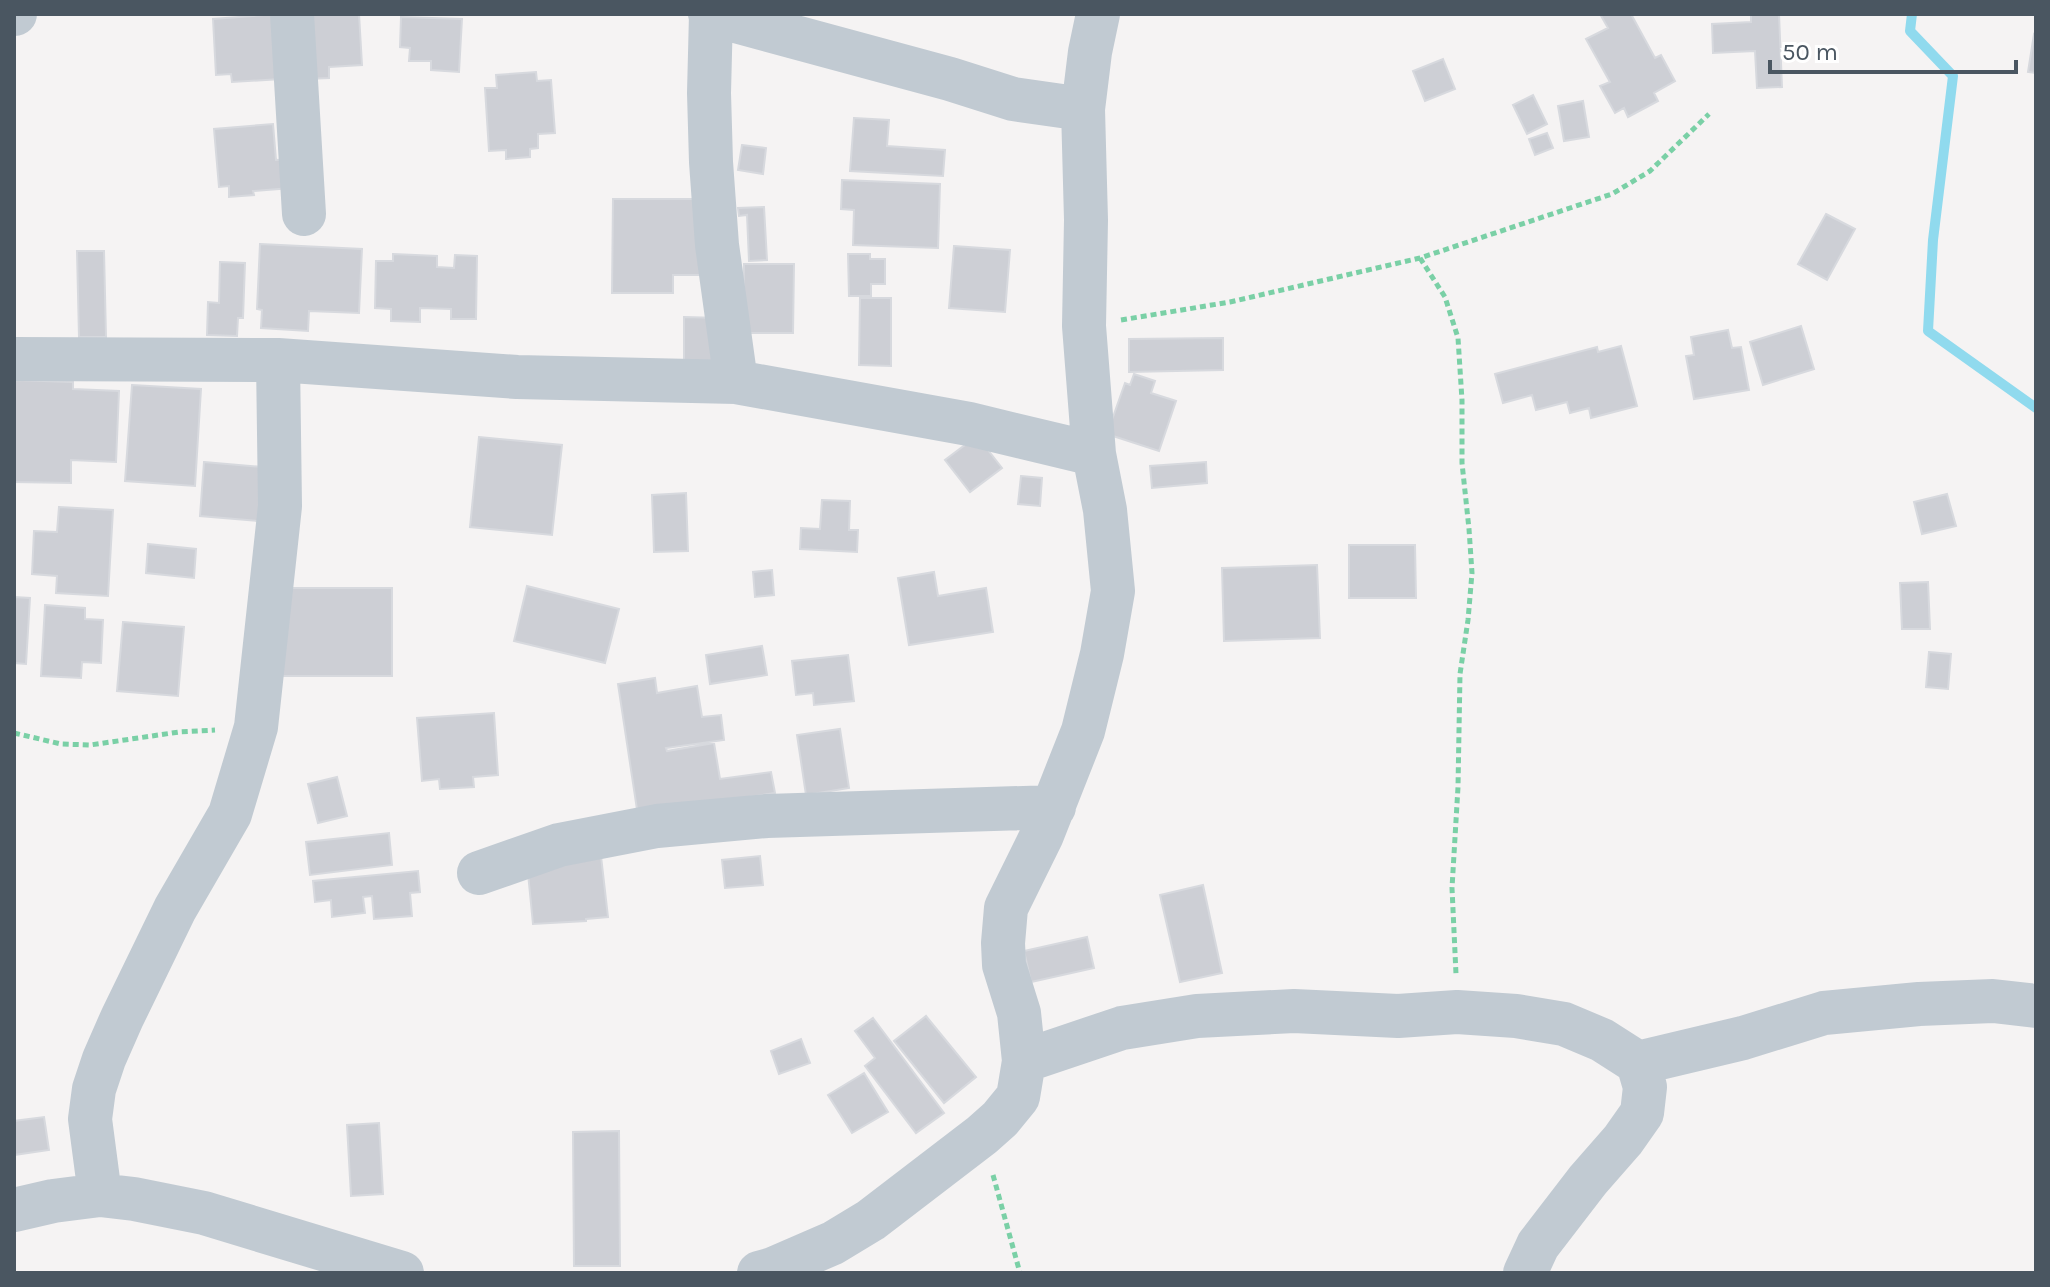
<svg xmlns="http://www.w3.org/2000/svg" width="2050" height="1287" font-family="Karla,sans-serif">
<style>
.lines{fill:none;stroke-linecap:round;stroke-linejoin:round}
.stream{stroke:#90daee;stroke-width:10}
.building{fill:#cdcfd5;stroke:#d7d9de;stroke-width:2}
.path{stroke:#7ad0a6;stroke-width:5;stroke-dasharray:6 4;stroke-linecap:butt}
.minor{stroke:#c1cad2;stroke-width:44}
</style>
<rect width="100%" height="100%" fill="#f5f3f3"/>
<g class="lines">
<path class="stream" d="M 1912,14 L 1910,31 L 1953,76 L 1933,240 L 1928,331 L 2036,408"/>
</g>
<path class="building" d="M 277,14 L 281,79 L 232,82 L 231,74 L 216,75 L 213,19 Z
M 303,14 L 359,14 L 362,65 L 329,67 L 329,78 L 305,79 Z
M 1600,14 L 1631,14 L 1655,58 L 1661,55 L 1675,81 L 1654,93 L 1658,101 L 1628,117 L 1624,108 L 1615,113 L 1600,86 L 1610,82 L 1586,39 L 1608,28 Z
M 1751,14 L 1779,14 L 1782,87 L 1757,88 L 1755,51 L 1713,53 L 1712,24 L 1751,22 Z
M 401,17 L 462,19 L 459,72 L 431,70 L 431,61 L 409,61 L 410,48 L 400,47 Z
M 2034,34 L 2036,35 L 2036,73 L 2028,72 Z
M 1443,59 L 1455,89 L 1425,101 L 1413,71 Z
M 536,72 L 537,81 L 551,80 L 555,133 L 538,134 L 538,148 L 530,149 L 530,157 L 506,159 L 506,150 L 489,151 L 485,88 L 497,88 L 496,75 Z
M 1533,95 L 1547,124 L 1527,134 L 1513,105 Z
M 1583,101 L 1589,137 L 1564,141 L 1558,106 Z
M 854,118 L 889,120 L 887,146 L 945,150 L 943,176 L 850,171 Z
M 273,124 L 276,160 L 289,159 L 291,188 L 253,191 L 254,195 L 229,197 L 229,186 L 219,187 L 214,129 Z
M 1547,133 L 1553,148 L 1535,155 L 1529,139 Z
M 742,145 L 766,148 L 763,174 L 738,170 Z
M 842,180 L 940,184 L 938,248 L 853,245 L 854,210 L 841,209 Z
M 613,199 L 702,199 L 702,275 L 673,275 L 673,293 L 612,293 Z
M 764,207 L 767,260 L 749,261 L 747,215 L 739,216 L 738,208 Z
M 1826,214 L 1855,229 L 1827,280 L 1798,264 Z
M 260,244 L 362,249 L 359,313 L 309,311 L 308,331 L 261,328 L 262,310 L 257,309 Z
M 954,246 L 1010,250 L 1005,312 L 949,308 Z
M 77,251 L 104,251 L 106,337 L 79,337 Z
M 393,254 L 437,256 L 437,267 L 454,268 L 455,255 L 477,256 L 476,319 L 451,319 L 451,309 L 420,308 L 420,322 L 391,321 L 391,309 L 375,308 L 376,261 L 393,261 Z
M 848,254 L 870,254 L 870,259 L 885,259 L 885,284 L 871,284 L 871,296 L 849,296 Z
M 220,262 L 245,263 L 243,318 L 238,318 L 237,336 L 207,335 L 208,302 L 219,303 Z
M 744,264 L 794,264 L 793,333 L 743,333 Z
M 860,298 L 891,298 L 891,366 L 859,365 Z
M 684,317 L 720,318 L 719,362 L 684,361 Z
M 1801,326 L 1814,369 L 1763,385 L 1750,342 Z
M 1728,330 L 1732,348 L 1741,347 L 1749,390 L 1694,399 L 1686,356 L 1694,355 L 1691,337 Z
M 1223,338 L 1223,370 L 1129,372 L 1129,339 Z
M 1621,346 L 1637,406 L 1591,418 L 1589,408 L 1570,413 L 1567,402 L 1536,410 L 1532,395 L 1503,403 L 1495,374 L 1597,347 L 1598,352 Z
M 1134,374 L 1155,381 L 1151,393 L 1176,401 L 1159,451 L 1107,434 L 1125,383 L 1130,385 Z
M 14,380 L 73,382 L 73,389 L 119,391 L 116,462 L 71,460 L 71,483 L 14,482 Z
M 132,385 L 201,389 L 195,486 L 125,481 Z
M 977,436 L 1002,468 L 970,492 L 945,460 Z
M 479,437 L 562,445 L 552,535 L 470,527 Z
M 204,462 L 263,467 L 258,521 L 200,516 Z
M 1206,462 L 1207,483 L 1152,488 L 1150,466 Z
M 1021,476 L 1042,478 L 1040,506 L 1018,504 Z
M 686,493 L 688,551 L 654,552 L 652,495 Z
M 1947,494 L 1956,526 L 1922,534 L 1914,502 Z
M 822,500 L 850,501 L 849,530 L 858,530 L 857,552 L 800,549 L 801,528 L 820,529 Z
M 59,507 L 113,510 L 108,596 L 56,593 L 57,576 L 32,574 L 34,531 L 57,532 Z
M 148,544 L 196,549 L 194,578 L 146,573 Z
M 1349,545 L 1415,545 L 1416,598 L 1349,598 Z
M 1317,565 L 1320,638 L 1224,641 L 1222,568 Z
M 772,570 L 774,595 L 755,597 L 753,572 Z
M 934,572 L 938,596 L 986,588 L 993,632 L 909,645 L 898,578 Z
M 1928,582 L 1930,629 L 1902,629 L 1900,583 Z
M 527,586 L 619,609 L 605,663 L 514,641 Z
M 282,588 L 392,588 L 392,676 L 282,676 Z
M 14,597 L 30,598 L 26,664 L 14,663 Z
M 45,605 L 85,608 L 85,619 L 103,620 L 101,663 L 82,662 L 81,678 L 41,676 Z
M 123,622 L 184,627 L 178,696 L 117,691 Z
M 762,646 L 767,675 L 710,684 L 706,655 Z
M 1929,652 L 1951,654 L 1948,689 L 1926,687 Z
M 848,655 L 854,701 L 814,705 L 813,693 L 796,695 L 792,661 Z
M 655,678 L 657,693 L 697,686 L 702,717 L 721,715 L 724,740 L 666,748 L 667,751 L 714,743 L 720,779 L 771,772 L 775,793 L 676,808 L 638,816 L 618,684 Z
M 494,713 L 498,775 L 473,777 L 474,787 L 440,789 L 439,779 L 422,781 L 417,718 Z
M 840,729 L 849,788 L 806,795 L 797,735 Z
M 337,777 L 347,816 L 318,823 L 308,784 Z
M 389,833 L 392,865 L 310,875 L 306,842 Z
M 601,856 L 608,917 L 586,919 L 586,921 L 533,924 L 527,863 Z
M 760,856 L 763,885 L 725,888 L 722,860 Z
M 418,871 L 420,892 L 410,893 L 412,916 L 374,919 L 372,896 L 363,897 L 365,913 L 332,917 L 331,900 L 315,902 L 313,881 Z
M 1203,885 L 1222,973 L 1180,982 L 1160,895 Z
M 1087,937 L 1094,968 L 1031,982 L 1024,951 Z
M 926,1016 L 976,1077 L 944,1103 L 894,1041 Z
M 873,1018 L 944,1113 L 916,1133 L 865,1066 L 875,1058 L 855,1031 Z
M 801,1039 L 810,1063 L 779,1074 L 771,1051 Z
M 864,1073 L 888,1112 L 852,1133 L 828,1095 Z
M 44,1117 L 49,1150 L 14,1155 L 14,1121 Z
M 379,1123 L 383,1194 L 351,1196 L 347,1125 Z
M 619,1131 L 620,1266 L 574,1266 L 573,1132 Z"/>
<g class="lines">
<path class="path" d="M 1420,258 L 1445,297 L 1458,338 L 1462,400 L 1462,463 L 1469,529 L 1472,573 L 1468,620 L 1460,674 L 1458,787 L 1452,888 L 1456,974
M 1121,320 L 1230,302 L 1420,258 L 1612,194 L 1650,171 L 1709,114
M 14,733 L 61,744 L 90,745 L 179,732 L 215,730
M 993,1175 L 1020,1273"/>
<path class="minor" d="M 14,14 L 15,14
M 292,14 L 304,214
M 710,14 L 950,79 L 1013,99 L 1083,109
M 711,14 L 709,93 L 711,162 L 717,245 L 736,382
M 14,359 L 278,360 L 517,377 L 736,382 L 969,424 L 1094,454
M 479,873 L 559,845 L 657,826 L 767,816 L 1054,807
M 1024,1061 L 1122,1028 L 1197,1016 L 1294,1011 L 1398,1016 L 1457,1012 L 1516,1016 L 1564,1024 L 1602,1040 L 1638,1063 L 1645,1087 L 1642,1113 L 1623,1140 L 1588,1180 L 1538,1245 L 1525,1273
M 1638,1063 L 1743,1038 L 1824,1013 L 1919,1004 L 1993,1001 L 2036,1006
M 100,1195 L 90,1119 L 94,1089 L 104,1059 L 122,1018 L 175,909 L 230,814 L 256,727 L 280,506 L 278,360
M 14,1210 L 53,1201 L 100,1195 L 134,1199 L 204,1213 L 402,1273
M 759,1273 L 773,1269 L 833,1243 L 871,1220 L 982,1135 L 1000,1119 L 1018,1097 L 1024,1061 L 1019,1013 L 1004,965 L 1003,943 L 1006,908 L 1042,835 L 1083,731 L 1102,654 L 1113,591 L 1105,510 L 1094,454 L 1084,326 L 1086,220 L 1083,109 L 1090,52 L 1098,14"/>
</g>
<rect width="2050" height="1287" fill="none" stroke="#4a5661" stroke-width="32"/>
<path d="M1770 60v12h246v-12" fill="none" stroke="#4a5661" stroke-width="4"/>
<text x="1782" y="60" font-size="24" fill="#4a5661" stroke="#ffffff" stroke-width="6" paint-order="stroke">50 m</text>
</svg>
